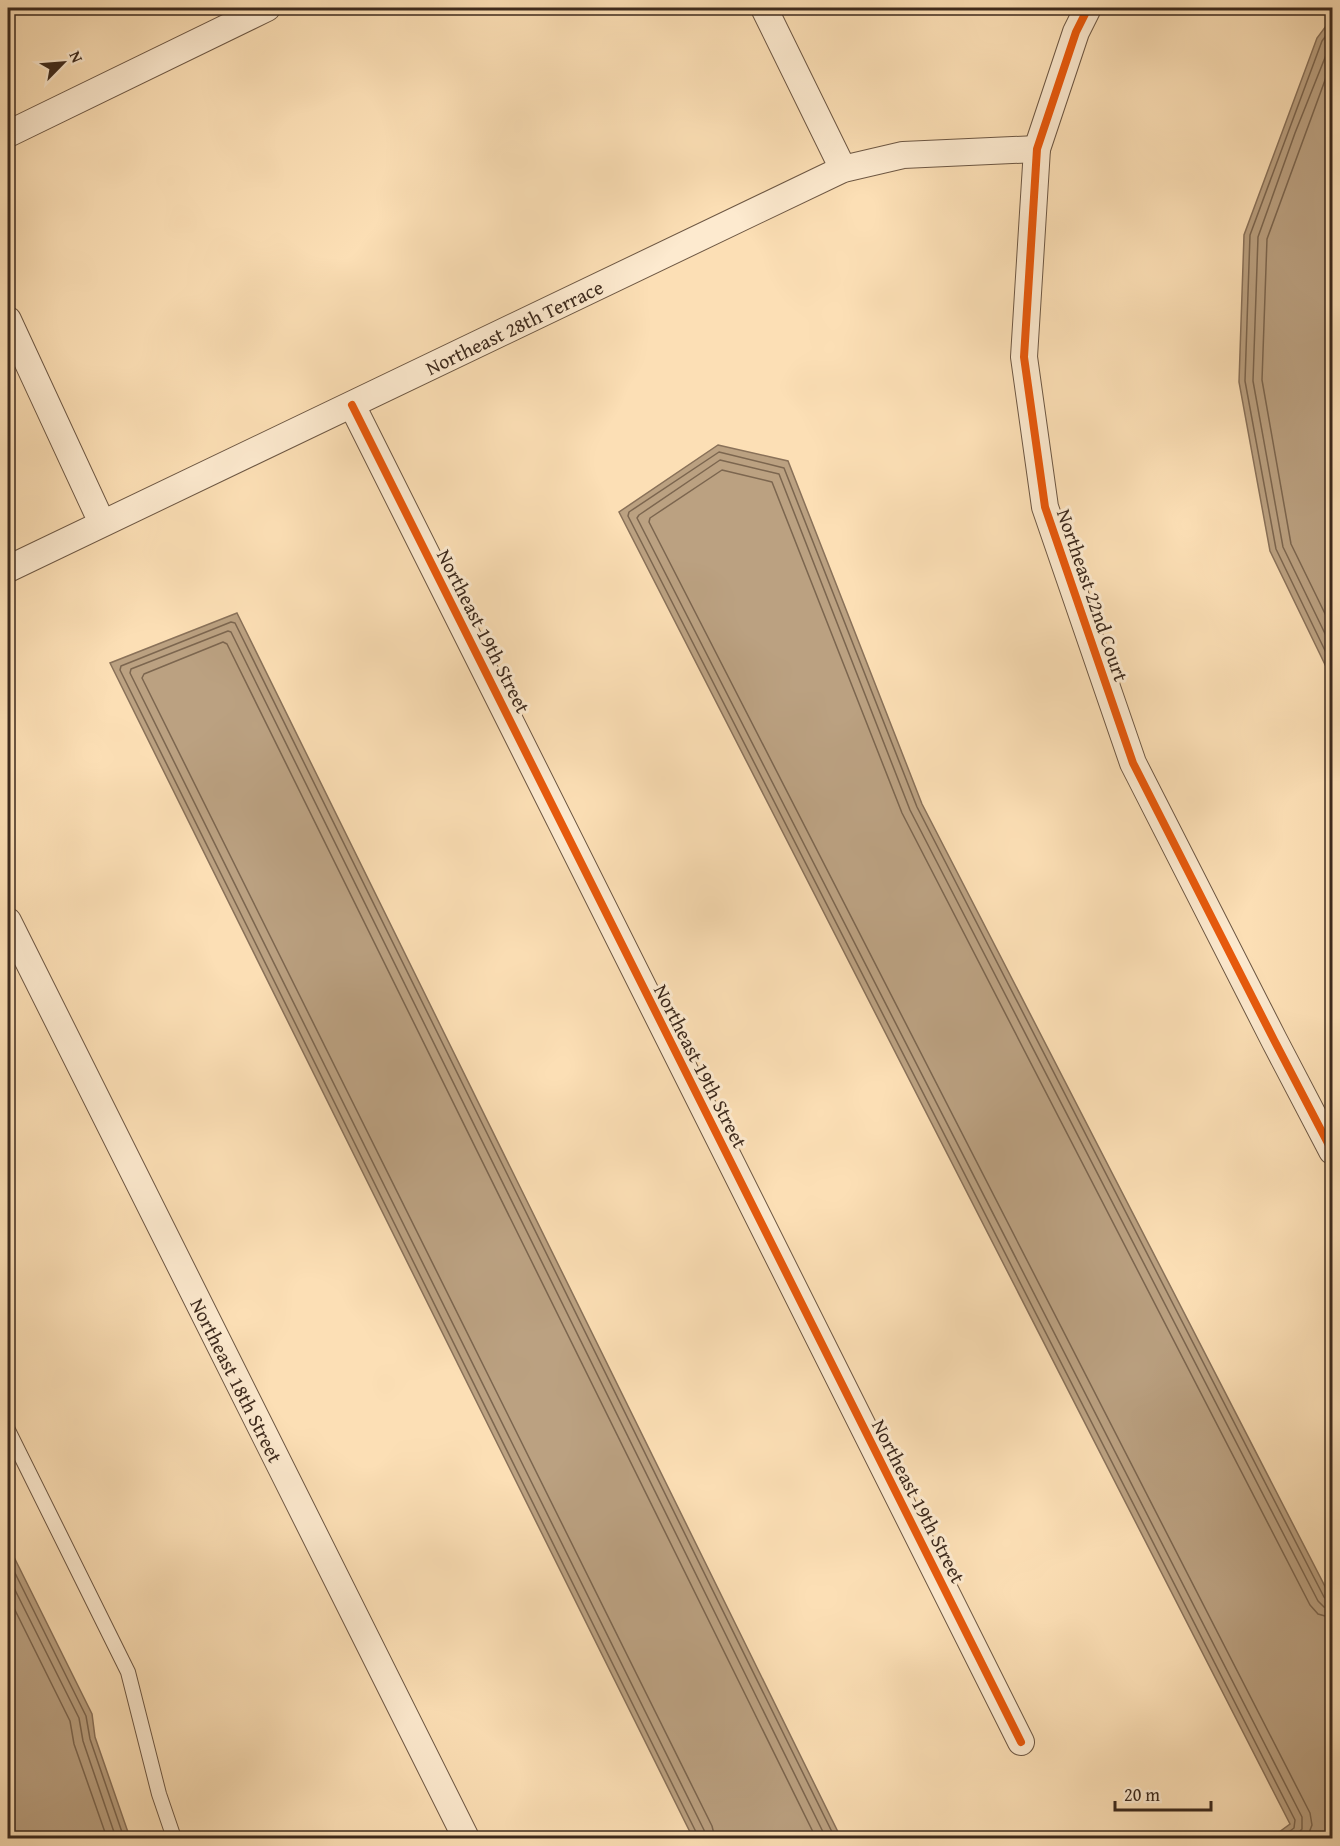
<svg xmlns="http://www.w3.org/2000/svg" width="1340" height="1846" font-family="'Gentium Book Plus',serif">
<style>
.water{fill:#bba181;stroke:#897159;stroke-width:1.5}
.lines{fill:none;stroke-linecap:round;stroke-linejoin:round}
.shore{stroke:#7c664f;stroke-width:1.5}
.lane-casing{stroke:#6d5743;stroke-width:16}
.street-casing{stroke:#6d5743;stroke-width:28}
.lane{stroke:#fdeacf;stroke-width:14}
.street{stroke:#fdeacf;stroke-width:26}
.cycleway-casing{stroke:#fdeacf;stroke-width:11}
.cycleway{stroke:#e8590c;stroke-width:8}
.labels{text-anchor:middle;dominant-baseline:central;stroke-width:6;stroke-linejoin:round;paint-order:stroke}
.street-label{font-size:20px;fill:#3d2a1d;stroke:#fdeacf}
</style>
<rect width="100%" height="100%" fill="#fcdfb5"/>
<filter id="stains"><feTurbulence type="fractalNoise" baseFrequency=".00333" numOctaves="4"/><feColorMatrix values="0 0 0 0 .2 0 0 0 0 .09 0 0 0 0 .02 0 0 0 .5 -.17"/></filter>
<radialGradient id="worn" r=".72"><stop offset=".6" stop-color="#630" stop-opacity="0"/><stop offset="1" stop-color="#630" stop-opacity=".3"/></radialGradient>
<path class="water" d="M 1332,18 L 1332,679 L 1270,551 L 1239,382 L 1244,235 L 1317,38 Z
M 718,445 L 788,461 L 922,804 L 1332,1600 L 1332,1838 L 1271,1838 L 1290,1824 L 619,512 Z
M 237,613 L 841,1838 L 693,1838 L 110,663 Z
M 8,1545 L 92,1714 L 95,1737 L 130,1838 L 8,1838 Z"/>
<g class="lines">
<path class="shore" d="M 1332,28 L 1322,41 L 1250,235 L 1245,381 L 1276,549 L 1332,665
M 1332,40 L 1295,133 L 1258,237 L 1253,381 L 1283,547 L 1332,648
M 1332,61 L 1267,239 L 1262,380 L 1291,544 L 1332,628
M 8,1559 L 86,1716 L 90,1739 L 124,1838
M 8,1576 L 79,1718 L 83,1741 L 116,1838
M 8,1596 L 70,1721 L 74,1744 L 107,1838
M 698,1838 L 697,1834 L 120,670 L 121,666 L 231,622 L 235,623 L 835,1838
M 705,1838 L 704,1830 L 130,673 L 131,669 L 228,631 L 231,632 L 826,1838
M 715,1838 L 712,1826 L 142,678 L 144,674 L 223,642 L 227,644 L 816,1838
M 1281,1838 L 1294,1828 L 1295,1820 L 628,516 L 629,512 L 719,452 L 784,468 L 917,807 L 1324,1597 L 1328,1601 L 1332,1601
M 1294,1838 L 1302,1829 L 1302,1817 L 637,518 L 639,515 L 720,460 L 779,474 L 910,810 L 1318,1601 L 1324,1607 L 1332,1609
M 1307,1838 L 1312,1825 L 1310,1813 L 649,522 L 650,518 L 722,470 L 772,482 L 902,813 L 1310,1605 L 1318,1614 L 1332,1618"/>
<g class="lane-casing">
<path id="lane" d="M 8,1430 L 128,1672 L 159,1794 L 174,1838"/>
</g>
<g class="street-casing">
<g id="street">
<path d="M 764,8 L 843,169"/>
<path d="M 1088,8 L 1076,32 L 1037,149 L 1024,357 L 1045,507 L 1133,763 L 1274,1040 L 1332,1151"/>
<path d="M 8,134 L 267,8"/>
<path d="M 8,320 L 102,523"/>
<path d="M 352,405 L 1021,1742"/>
<path id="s1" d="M 8,569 L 843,169 L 903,155 L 1037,149"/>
<path id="s2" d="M 8,921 L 466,1838"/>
</g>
</g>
<use href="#lane" class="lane"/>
<use href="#street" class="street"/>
<g class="cycleway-casing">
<path id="cycleway" d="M 1088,8 L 1076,32 L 1037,149 L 1024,357 L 1045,507 L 1133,763 L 1274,1040 L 1332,1151
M 352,405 L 1021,1742"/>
</g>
<use href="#cycleway" class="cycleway"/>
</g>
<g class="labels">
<g class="street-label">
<text stroke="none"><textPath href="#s1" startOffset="561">Northeast 28th Terrace</textPath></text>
<text transform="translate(1093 595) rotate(71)">Northeast 22nd Court</text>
<text transform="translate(484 631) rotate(63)">Northeast 19th Street</text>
<text transform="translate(701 1066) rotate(63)">Northeast 19th Street</text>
<text stroke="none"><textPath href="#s2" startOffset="513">Northeast 18th Street</textPath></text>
<text transform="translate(919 1501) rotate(63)">Northeast 19th Street</text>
</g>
</g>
<rect width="1340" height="1846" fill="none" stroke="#fcdfb5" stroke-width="30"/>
<rect x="9" y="9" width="1322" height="1828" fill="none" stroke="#3d2a1d" stroke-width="3"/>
<rect x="15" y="15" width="1310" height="1816" fill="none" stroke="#3d2a1d" stroke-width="1.5"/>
<g transform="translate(63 63) rotate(65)" stroke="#fdeacf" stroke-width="4.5" paint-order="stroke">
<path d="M0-4.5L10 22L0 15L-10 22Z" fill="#3d2a1d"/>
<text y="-9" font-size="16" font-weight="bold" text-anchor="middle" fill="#3d2a1d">N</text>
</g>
<path d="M1115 1801v9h96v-9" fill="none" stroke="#3d2a1d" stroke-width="3"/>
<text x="1124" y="1801" font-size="18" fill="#3d2a1d" stroke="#fdeacf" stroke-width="4.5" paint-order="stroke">20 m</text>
<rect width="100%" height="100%" filter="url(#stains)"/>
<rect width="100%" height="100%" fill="url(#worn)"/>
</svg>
